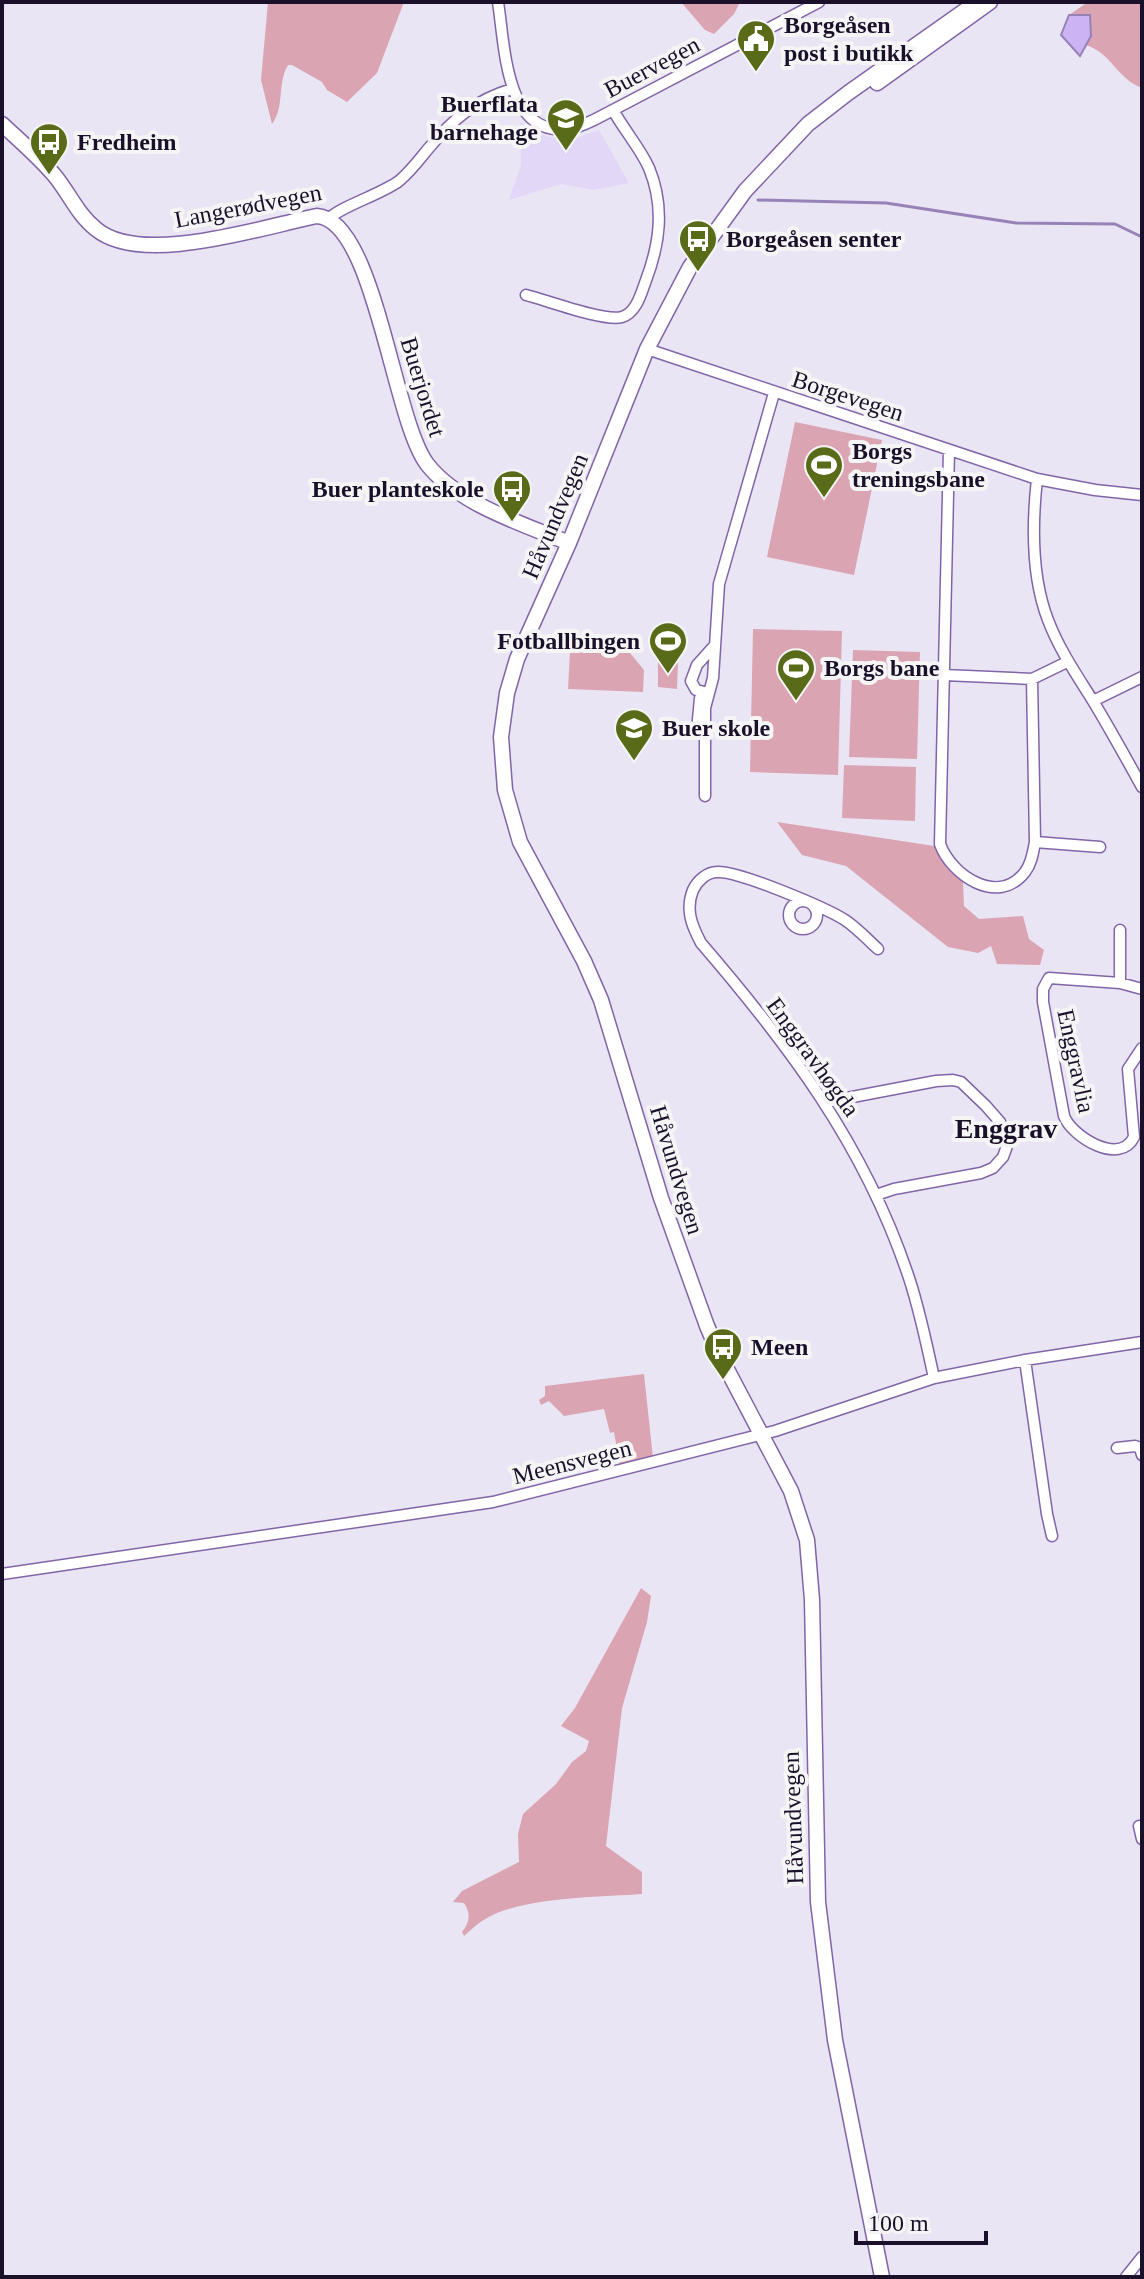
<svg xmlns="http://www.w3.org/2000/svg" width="1144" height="2279" font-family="'Times New Roman',serif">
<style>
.built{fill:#e2d7f7}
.green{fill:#dba4b2}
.water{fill:#cbb3f4;stroke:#9682b7;stroke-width:2}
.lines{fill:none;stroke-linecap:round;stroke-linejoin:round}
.stream{stroke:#9682b7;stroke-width:3}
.minor-casing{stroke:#8065a7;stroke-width:13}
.major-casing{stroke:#8065a7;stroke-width:17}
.minor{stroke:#fff;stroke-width:10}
.major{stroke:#fff;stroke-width:14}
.labels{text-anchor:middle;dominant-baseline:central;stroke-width:8;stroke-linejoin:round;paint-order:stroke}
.poi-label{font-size:24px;font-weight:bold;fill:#1b102a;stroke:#f5f5f5;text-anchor:start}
.street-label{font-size:24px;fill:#1b102a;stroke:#f5f5f5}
.quarter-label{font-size:28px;font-weight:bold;fill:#1b102a;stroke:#f5f5f5}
</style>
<rect width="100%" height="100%" fill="#eae5f4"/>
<path class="built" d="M 520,122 L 546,136 L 559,139 L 576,138 L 599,130 L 629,183 L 594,190 L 561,184 L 509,200 L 521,165 Z"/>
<path class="green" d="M 268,2 L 404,2 L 377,73 L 347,102 L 327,90 L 322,82 L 292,65 L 288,65 C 277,83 285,107 272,124 L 261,80 Z
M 681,2 L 740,2 L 734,14 L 714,34 L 705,30 Z
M 1088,2 L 1142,2 L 1142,88 C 1117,79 1110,51 1085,45 L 1091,36 L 1090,15 L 1069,15 Z
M 795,422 L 882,440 L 854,575 L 767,557 Z
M 753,629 L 842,631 L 838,775 L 750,772 Z
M 853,650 L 920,652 L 917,759 L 849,757 Z
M 570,652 L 630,653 L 644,670 L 643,692 L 568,689 Z
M 658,661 L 678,663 L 677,689 L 658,687 Z
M 844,765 L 916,767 L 915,821 L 842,818 Z
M 777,822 L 941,847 L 948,867 L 963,882 L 964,906 L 979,919 L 1023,916 L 1029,939 L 1044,950 L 1040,965 L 997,964 L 991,946 L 978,953 L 948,947 L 846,866 L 802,855 Z
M 644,1374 L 653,1458 L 620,1466 L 614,1432 L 610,1433 L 604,1409 L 564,1416 L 549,1401 L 541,1405 L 539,1400 L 545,1396 L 545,1386 Z
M 641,1588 L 651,1596 L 647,1622 L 622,1708 L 606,1846 L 642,1872 L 642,1894 C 599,1897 526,1897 489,1917 C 479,1922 472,1929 464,1936 L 462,1932 C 470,1922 471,1914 464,1903 L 453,1902 L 462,1891 L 519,1862 L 518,1834 L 523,1814 L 556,1784 L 572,1762 L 586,1751 L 589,1741 L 561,1726 L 575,1708 Z"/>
<path class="water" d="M 1069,15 L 1090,15 L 1091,36 L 1080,56 L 1061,35 Z"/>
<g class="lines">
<path class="stream" d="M 758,200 L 886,203 L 1016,223 L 1115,224 L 1142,237"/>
<g class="minor-casing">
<path id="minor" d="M 498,2 C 505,46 505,142 573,128 C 587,125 601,116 613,110 L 819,2
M 329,219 C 337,208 382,194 399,181 C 410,172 419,160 428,149 C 452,120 475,100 512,89
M 526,295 C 546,300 604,322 622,317 C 636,313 641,294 645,283 C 660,244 665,207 649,168 C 640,148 624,130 613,110
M 647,349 L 1037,479 L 1095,490 L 1142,495
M 949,450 L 940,844 C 951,875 998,907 1025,872 C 1032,863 1033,852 1035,842 L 1032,679
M 1037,479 C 1032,524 1031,576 1048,620 C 1059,649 1076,674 1093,701 C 1110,729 1126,758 1142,787
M 944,675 L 1032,679 L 1067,662
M 709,693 L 696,690 L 691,681 L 697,665 L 714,646
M 700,698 L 697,730 L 705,733
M 1093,701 L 1142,677
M 705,796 L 705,708 L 713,678 L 719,584 L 774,393
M 1035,842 L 1100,847
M789 915a14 14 0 1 1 28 0a14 14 0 1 1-28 0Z
M 1120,930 L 1120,983
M 878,949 C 867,939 857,928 845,920 C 826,908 737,870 717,872 C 707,872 697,881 693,890 C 685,910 692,926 701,943 C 788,1044 863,1143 907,1272 C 919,1306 926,1342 934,1378
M 1142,989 L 1120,983 L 1049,978 L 1043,989 L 1043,1002 L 1064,1116 C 1072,1137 1120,1166 1134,1137 L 1128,1069 L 1142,1048
M 826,1102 L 936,1081 L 953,1080 L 961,1082 L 986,1106 L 1000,1122 L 1006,1136 L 1007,1146 L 1003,1157 L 993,1168 L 981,1173 L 894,1189 L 876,1195
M 1025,1360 L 1047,1514 L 1052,1536
M 1117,1448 L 1135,1446 L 1140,1448 L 1142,1455
M 2,1574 L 493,1502 L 775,1431 L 934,1378 L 1025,1360 L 1142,1342
M 1139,1826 L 1142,1839
M 1126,2277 L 1142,2257"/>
</g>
<g class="major-casing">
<path id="major" d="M 877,83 L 990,2
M 2,124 C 20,141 39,157 55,176 C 69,193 78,215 96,229 C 141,267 262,227 317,216 C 375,220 393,419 427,464 C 458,504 523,524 569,543
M 882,2277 L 835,2040 L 818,1902 L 812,1600 L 807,1540 L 791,1491 L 720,1356 L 707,1326 L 661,1198 L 601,1000 L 584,961 L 520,842 L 505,790 L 501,737 L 507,693 L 517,659 L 569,543 L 647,349 L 690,267 L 745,191 L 808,124 L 848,93 L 977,2"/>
</g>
<use href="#minor" class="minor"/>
<use href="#major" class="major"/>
</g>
<defs>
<g id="civic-pin" transform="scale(2)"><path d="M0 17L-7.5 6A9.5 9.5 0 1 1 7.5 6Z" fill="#596b18" stroke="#f5f5f5"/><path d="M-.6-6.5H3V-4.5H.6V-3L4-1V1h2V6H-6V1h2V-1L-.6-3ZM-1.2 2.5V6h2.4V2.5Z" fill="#fff"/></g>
<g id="school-pin" transform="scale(2)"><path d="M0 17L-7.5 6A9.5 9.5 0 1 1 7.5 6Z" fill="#596b18" stroke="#f5f5f5"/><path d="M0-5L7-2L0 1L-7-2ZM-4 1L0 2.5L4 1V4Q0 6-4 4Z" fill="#fff"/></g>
<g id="bus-pin" transform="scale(2)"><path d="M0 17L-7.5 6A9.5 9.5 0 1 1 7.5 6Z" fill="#596b18" stroke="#f5f5f5"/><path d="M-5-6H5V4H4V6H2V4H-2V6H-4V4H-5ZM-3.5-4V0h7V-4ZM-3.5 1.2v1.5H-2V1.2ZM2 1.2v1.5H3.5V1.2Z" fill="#fff"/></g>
<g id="stadium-pin" transform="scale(2)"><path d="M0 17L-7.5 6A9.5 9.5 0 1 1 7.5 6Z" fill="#596b18" stroke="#f5f5f5"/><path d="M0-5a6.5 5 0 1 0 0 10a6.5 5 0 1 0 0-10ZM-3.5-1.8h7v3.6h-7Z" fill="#fff"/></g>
</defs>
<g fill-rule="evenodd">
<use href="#civic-pin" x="756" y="39"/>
<use href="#school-pin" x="566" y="118"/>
<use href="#bus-pin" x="49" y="142"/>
<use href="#bus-pin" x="698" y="239"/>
<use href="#stadium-pin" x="824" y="465"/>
<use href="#bus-pin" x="512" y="489"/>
<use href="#stadium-pin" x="668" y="641"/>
<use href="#stadium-pin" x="796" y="668"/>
<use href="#school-pin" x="634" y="728"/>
<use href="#bus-pin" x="723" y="1347"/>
</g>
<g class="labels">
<g class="poi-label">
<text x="784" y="25">Borgeåsen<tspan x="784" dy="28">post i butikk</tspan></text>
<text x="538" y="104" text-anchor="end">Buerflata<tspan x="538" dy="28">barnehage</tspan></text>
<text x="77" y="142">Fredheim</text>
<text x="726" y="239">Borgeåsen senter</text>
<text x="852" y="451">Borgs<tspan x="852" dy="28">treningsbane</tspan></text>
<text x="484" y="489" text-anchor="end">Buer planteskole</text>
<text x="640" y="641" text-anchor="end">Fotballbingen</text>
<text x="824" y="668">Borgs bane</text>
<text x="662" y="728">Buer skole</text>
<text x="751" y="1347">Meen</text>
</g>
<g class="street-label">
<text transform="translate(652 67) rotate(-28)">Buervegen</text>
<text transform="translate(248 206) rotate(-11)">Langerødvegen</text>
<text transform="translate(423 387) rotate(73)">Buerjordet</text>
<text transform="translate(848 396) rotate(18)">Borgevegen</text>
<text transform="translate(555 516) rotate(-67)">Håvundvegen</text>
<text transform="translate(813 1057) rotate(54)">Enggravhøgda</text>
<text transform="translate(1076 1061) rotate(78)">Enggravlia</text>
<text transform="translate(677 1170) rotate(73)">Håvundvegen</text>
<text transform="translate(572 1462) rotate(-14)">Meensvegen</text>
<text transform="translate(793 1818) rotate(-92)">Håvundvegen</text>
</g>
<g class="quarter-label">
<text x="1006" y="1128">Enggrav</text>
</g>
</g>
<rect width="1144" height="2279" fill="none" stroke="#1b102a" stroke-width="8"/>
<path d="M856 2231v12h130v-12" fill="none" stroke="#1b102a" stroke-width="4"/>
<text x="868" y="2231" font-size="24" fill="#1b102a" stroke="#f5f5f5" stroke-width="6" paint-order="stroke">100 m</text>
</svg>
